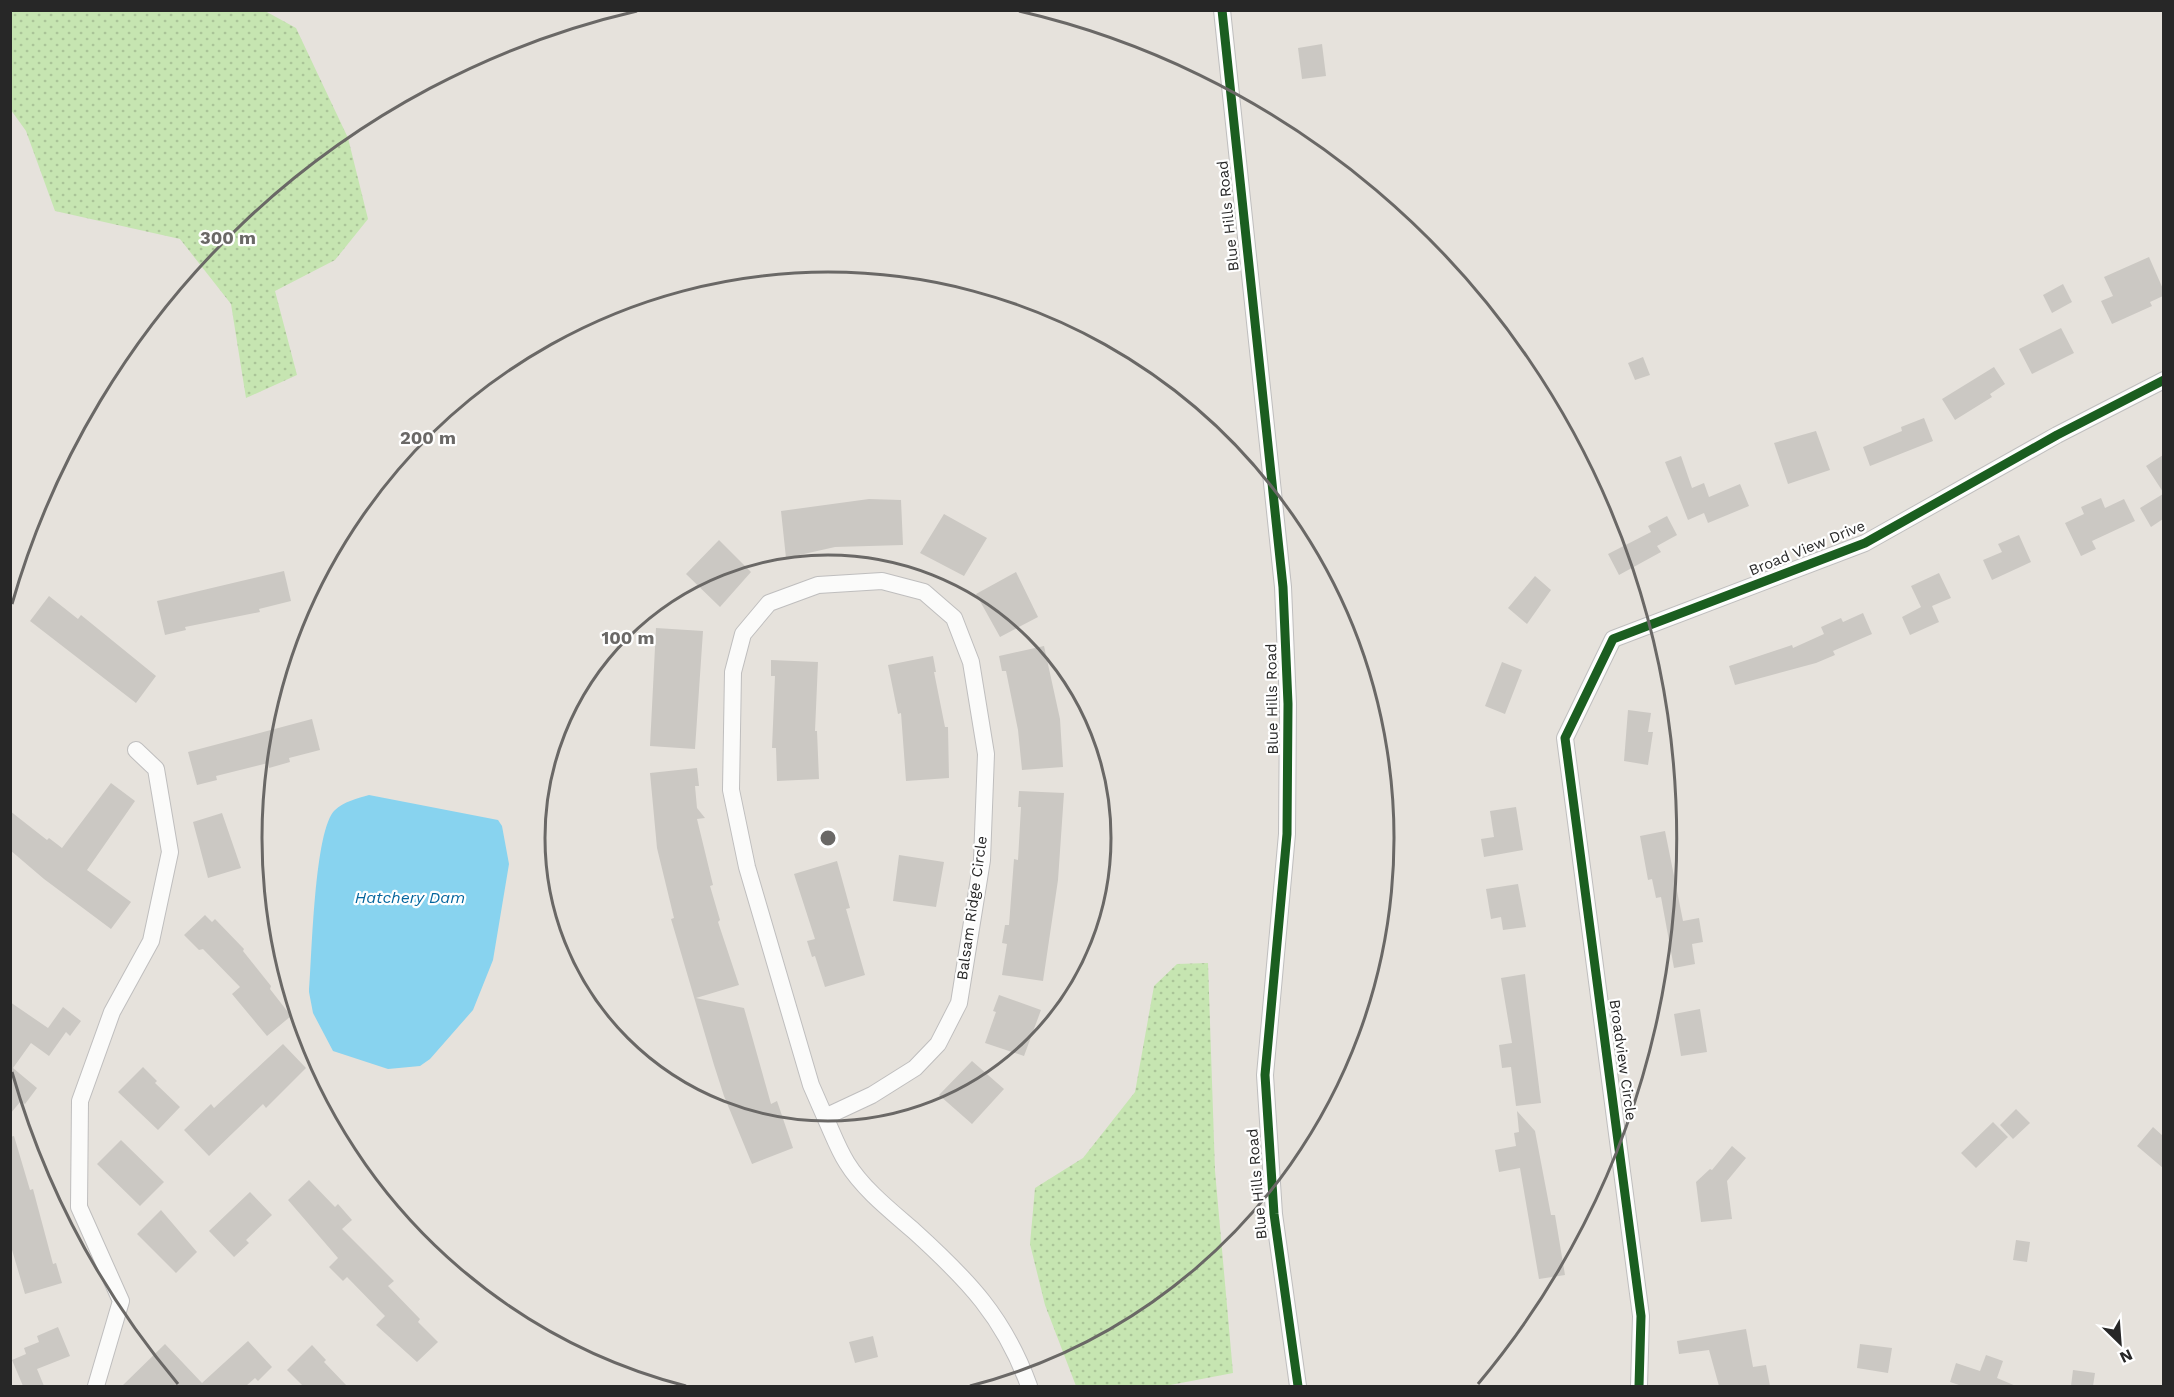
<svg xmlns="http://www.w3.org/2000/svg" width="2174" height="1397" font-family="'Work Sans',sans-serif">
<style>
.green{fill:url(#green-dots)}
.water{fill:#88d3ef}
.building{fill:#cbc8c3}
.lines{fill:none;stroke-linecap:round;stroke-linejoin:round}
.minor-casing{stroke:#bfbebe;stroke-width:18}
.minor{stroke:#fbfbfa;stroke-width:16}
.cycleway-casing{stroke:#fff;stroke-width:13}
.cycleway{stroke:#1b5e20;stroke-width:9}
.ring{fill:none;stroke:#6a6866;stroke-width:3}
.labels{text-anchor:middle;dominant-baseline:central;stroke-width:4.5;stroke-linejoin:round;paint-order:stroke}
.street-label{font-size:15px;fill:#272727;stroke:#fff}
.water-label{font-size:16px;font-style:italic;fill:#04669e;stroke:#fff}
.centre{fill:#6a6866;stroke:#fff;stroke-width:3}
.ring-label{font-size:18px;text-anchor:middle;font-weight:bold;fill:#6a6866;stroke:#fff;stroke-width:4.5;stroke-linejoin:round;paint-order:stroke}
</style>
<defs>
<pattern id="green-dots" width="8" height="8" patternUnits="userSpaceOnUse" patternTransform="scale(1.5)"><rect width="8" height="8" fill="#c6e5b1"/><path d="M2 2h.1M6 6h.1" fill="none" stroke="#aac498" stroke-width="1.8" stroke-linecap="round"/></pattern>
</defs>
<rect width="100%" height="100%" fill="#e6e2dc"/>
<path class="green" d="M 11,10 L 265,11 L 296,28 L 348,138 L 368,219 L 335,260 L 275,291 L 297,375 L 246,398 L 231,304 L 180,239 L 55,211 L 26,131 L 11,110 Z
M 1208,963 L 1215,1171 L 1233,1373 L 1165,1386 L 1076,1386 L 1045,1305 L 1030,1244 L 1035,1188 L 1083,1158 L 1135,1092 L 1154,986 L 1177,964 Z"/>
<path class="water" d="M 369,795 L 498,820 L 502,826 L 509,864 L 493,960 L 473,1010 L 430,1059 L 420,1066 L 388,1069 L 333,1051 L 313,1013 L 309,992 C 312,958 314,829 335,810 C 343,802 358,798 369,795 Z"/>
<path class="building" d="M 1322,44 L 1326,76 L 1302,79 L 1298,48 Z
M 2149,257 L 2163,289 L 2163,296 L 2150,302 L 2152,306 L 2112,324 L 2101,301 L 2113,296 L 2104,277 Z
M 2063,284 L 2072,302 L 2052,313 L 2043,295 Z
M 2061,328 L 2074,353 L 2032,374 L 2019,349 Z
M 1643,357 L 1650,375 L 1635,380 L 1628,363 Z
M 1994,367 L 2005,384 L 1990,394 L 1992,397 L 1955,420 L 1942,399 Z
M 1924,418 L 1933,441 L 1870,466 L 1863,447 L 1902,431 L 1901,427 Z
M 1816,431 L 1830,470 L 1788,484 L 1774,443 Z
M 2163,455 L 2163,492 L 2146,466 Z
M 1681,456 L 1692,488 L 1704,483 L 1709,497 L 1740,484 L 1749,506 L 1708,523 L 1704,513 L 1688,520 L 1665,462 Z
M 2163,494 L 2163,519 L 2151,527 L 2140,508 Z
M 2101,498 L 2105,508 L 2124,499 L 2135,521 L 2092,541 L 2096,549 L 2081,556 L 2065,523 L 2084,514 L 2081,507 Z
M 869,499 L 901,500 L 903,545 L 835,547 L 786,558 L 781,511 Z
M 944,514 L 987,538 L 964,576 L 920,553 Z
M 1667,516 L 1677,535 L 1657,546 L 1661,552 L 1619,575 L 1608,554 L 1651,532 L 1648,526 Z
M 2019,535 L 2031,562 L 1992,580 L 1983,560 L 2002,552 L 1998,544 Z
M 719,540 L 751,572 L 720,607 L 686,574 Z
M 284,571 L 291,601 L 259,609 L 260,612 L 185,627 L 186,630 L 165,635 L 157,601 Z
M 1016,572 L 1038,617 L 1000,637 L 976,594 Z
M 1939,573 L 1951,598 L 1932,606 L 1939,622 L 1910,635 L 1902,617 L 1921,607 L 1911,586 Z
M 1535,576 L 1551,590 L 1527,624 L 1508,608 Z
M 49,596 L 78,619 L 81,615 L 156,676 L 136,703 L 30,621 Z
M 1863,613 L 1872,634 L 1833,651 L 1835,655 L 1816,663 L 1735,685 L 1729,666 L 1792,645 L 1793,648 L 1824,634 L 1821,627 L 1841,618 L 1843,622 Z
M 656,628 L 703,631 L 695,749 L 650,746 Z
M 1044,646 L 1060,719 L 1063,767 L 1022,770 L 1018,730 L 1006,671 L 1002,671 L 999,656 Z
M 933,656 L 936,672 L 934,672 L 945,727 L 948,727 L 949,778 L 906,781 L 901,713 L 898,714 L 888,665 Z
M 771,660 L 818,662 L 815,731 L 817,731 L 819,779 L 777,781 L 776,748 L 772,748 L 775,676 L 771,676 Z
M 1502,662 L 1522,670 L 1505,714 L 1485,706 Z
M 1628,710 L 1651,713 L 1648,732 L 1653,732 L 1648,765 L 1624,761 Z
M 312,719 L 320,750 L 289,758 L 290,762 L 269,768 L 268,763 L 216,776 L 217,780 L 197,785 L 188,752 Z
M 697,768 L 699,786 L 695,786 L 697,808 L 705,818 L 697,819 L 713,885 L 710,886 L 720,920 L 718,922 L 739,985 L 696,998 L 744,1008 L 771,1104 L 777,1101 L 793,1148 L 752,1164 L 724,1096 L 714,1065 L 671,919 L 674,918 L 657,848 L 650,773 Z
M 111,783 L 135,801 L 87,870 L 131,902 L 111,929 L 44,879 L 10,850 L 10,811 L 47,840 L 49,838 L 62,848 Z
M 1019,791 L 1064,793 L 1058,880 L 1043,981 L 1002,975 L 1007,944 L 1002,943 L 1005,925 L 1009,925 L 1014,859 L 1018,860 L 1021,807 L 1018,807 Z
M 1516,807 L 1523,850 L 1484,857 L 1481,839 L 1494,837 L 1490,811 Z
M 222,813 L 241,868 L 208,878 L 193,822 Z
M 1665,831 L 1683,921 L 1699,918 L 1703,942 L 1692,944 L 1695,964 L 1674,968 L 1661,897 L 1656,898 L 1652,879 L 1648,880 L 1640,836 Z
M 899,855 L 944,862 L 936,907 L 893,901 Z
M 837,861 L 850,908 L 846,909 L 865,975 L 825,987 L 815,956 L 812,957 L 807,941 L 815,939 L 794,874 Z
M 1518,884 L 1526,927 L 1503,930 L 1501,917 L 1491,919 L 1486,889 Z
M 205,915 L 212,922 L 215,919 L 244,949 L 243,951 L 271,986 L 270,989 L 291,1016 L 267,1036 L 232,994 L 240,987 L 203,949 L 199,950 L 184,935 Z
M 1525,974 L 1541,1103 L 1516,1106 L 1511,1067 L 1502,1068 L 1499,1045 L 1512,1043 L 1501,978 Z
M 999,995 L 1041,1010 L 1024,1056 L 985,1043 L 996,1012 L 993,1011 Z
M 10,1002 L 48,1028 L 63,1007 L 81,1021 L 70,1036 L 66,1032 L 49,1056 L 31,1043 L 13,1068 L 37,1088 L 25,1104 L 21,1101 L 10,1114 Z
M 1700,1009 L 1707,1052 L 1681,1056 L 1674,1014 Z
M 283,1044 L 306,1068 L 266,1108 L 263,1104 L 209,1156 L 184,1130 L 211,1104 L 214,1108 Z
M 972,1061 L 1004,1089 L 972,1124 L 939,1095 Z
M 143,1067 L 157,1081 L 155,1083 L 180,1107 L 158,1130 L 118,1092 Z
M 2016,1109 L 2030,1123 L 2013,1139 L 2000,1125 Z
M 1517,1111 L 1535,1131 L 1551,1215 L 1555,1215 L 1565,1275 L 1539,1279 L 1520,1168 L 1499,1172 L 1495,1150 L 1516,1146 L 1514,1133 L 1519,1132 Z
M 1993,1122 L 2008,1137 L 1976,1168 L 1961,1153 Z
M 2153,1127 L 2163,1136 L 2163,1168 L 2137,1146 Z
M 14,1136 L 30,1190 L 33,1189 L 53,1264 L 56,1263 L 62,1283 L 25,1294 L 10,1243 L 10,1137 Z
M 121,1140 L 164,1182 L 140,1206 L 97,1164 Z
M 1732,1146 L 1746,1158 L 1727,1181 L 1732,1219 L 1701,1222 L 1696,1182 L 1710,1169 L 1712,1170 Z
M 309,1180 L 335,1207 L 338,1204 L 352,1220 L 342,1229 L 394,1281 L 388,1286 L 420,1319 L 418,1322 L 438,1342 L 417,1362 L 376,1325 L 385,1316 L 347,1277 L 343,1281 L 329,1267 L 338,1258 L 288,1200 Z
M 250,1192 L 272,1215 L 246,1240 L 249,1243 L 234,1257 L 209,1231 Z
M 161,1210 L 197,1252 L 176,1273 L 137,1234 Z
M 2016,1240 L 2030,1242 L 2027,1262 L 2013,1260 Z
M 58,1327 L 70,1356 L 37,1369 L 44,1386 L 23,1386 L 12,1360 L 26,1354 L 24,1348 L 39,1342 L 37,1336 Z
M 1746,1329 L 1753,1367 L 1766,1365 L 1770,1386 L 1719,1386 L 1709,1350 L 1679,1354 L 1677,1341 Z
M 873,1336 L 878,1357 L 855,1363 L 849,1342 Z
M 248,1341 L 272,1367 L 258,1381 L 255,1378 L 246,1386 L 122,1386 L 165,1344 L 202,1383 Z
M 1860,1344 L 1892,1348 L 1888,1373 L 1857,1368 Z
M 312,1345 L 326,1360 L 324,1362 L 347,1386 L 303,1386 L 287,1370 Z
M 1986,1355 L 2003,1361 L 1997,1378 L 2016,1386 L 1962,1386 L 1950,1382 L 1956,1363 L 1980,1371 Z
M 2073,1370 L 2095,1373 L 2093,1386 L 2071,1386 Z"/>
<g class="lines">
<g class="minor-casing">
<path id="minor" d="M 1222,10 L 1283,587 L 1288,704 L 1287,834 L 1265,1075 L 1274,1214 L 1298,1386
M 882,581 L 924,592 L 954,618 L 971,662 L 986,754 L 982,860 L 959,1003 L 938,1044 L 915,1068 L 872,1095 L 825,1117 L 811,1085 L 747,867 L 731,790 L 733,672 L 743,634 L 769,603 L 818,585 Z
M 825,1117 C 832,1132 838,1149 847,1163 C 863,1189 891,1211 914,1231 C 968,1280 1004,1317 1029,1386
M 96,1386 L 121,1301 L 79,1207 L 80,1101 L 112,1012 L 151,941 L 170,852 L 156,769 L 136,750
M 1639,1386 L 1641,1316 L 1565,738 L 1613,639 L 1865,543 L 2057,435 L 2164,380"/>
</g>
<use href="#minor" class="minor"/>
<g class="cycleway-casing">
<path id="cycleway" d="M 1222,10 L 1283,587 L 1288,704 L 1287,834 L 1265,1075 L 1274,1214 L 1298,1386
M 1639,1386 L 1641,1316 L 1565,738 L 1613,639 L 1865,543 L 2057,435 L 2164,380"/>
</g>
<use href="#cycleway" class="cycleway"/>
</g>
<g class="ring">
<circle cx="828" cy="838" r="283"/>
<path d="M686 1386A566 566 0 1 1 970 1386"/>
<path d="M178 1384A849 849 0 0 1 12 1072M12 604A849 849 0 0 1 637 11M1019 11A849 849 0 0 1 1478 1384"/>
</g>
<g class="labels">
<g class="street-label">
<text transform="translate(1228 216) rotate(-96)">Blue Hills Road</text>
<text transform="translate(1807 548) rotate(-22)">Broad View Drive</text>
<text transform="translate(1272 699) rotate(-91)">Blue Hills Road</text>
<text transform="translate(972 908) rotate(-82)">Balsam Ridge Circle</text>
<text transform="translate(1623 1060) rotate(82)">Broadview Circle</text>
<text transform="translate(1257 1184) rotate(-95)">Blue Hills Road</text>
</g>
<g class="water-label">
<text x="410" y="897">Hatchery Dam</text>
</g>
</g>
<circle cx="828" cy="838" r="9" class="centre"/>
<g class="ring-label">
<text x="228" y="244">300 m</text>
<text x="428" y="444">200 m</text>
<text x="628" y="644">100 m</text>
</g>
<rect width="2174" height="1397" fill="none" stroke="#272727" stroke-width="24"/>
<g transform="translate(2120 1343) rotate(155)" stroke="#ffffff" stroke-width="4.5" paint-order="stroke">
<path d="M0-4.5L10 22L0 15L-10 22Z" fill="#272727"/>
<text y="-9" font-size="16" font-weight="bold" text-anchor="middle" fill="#272727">N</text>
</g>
</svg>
